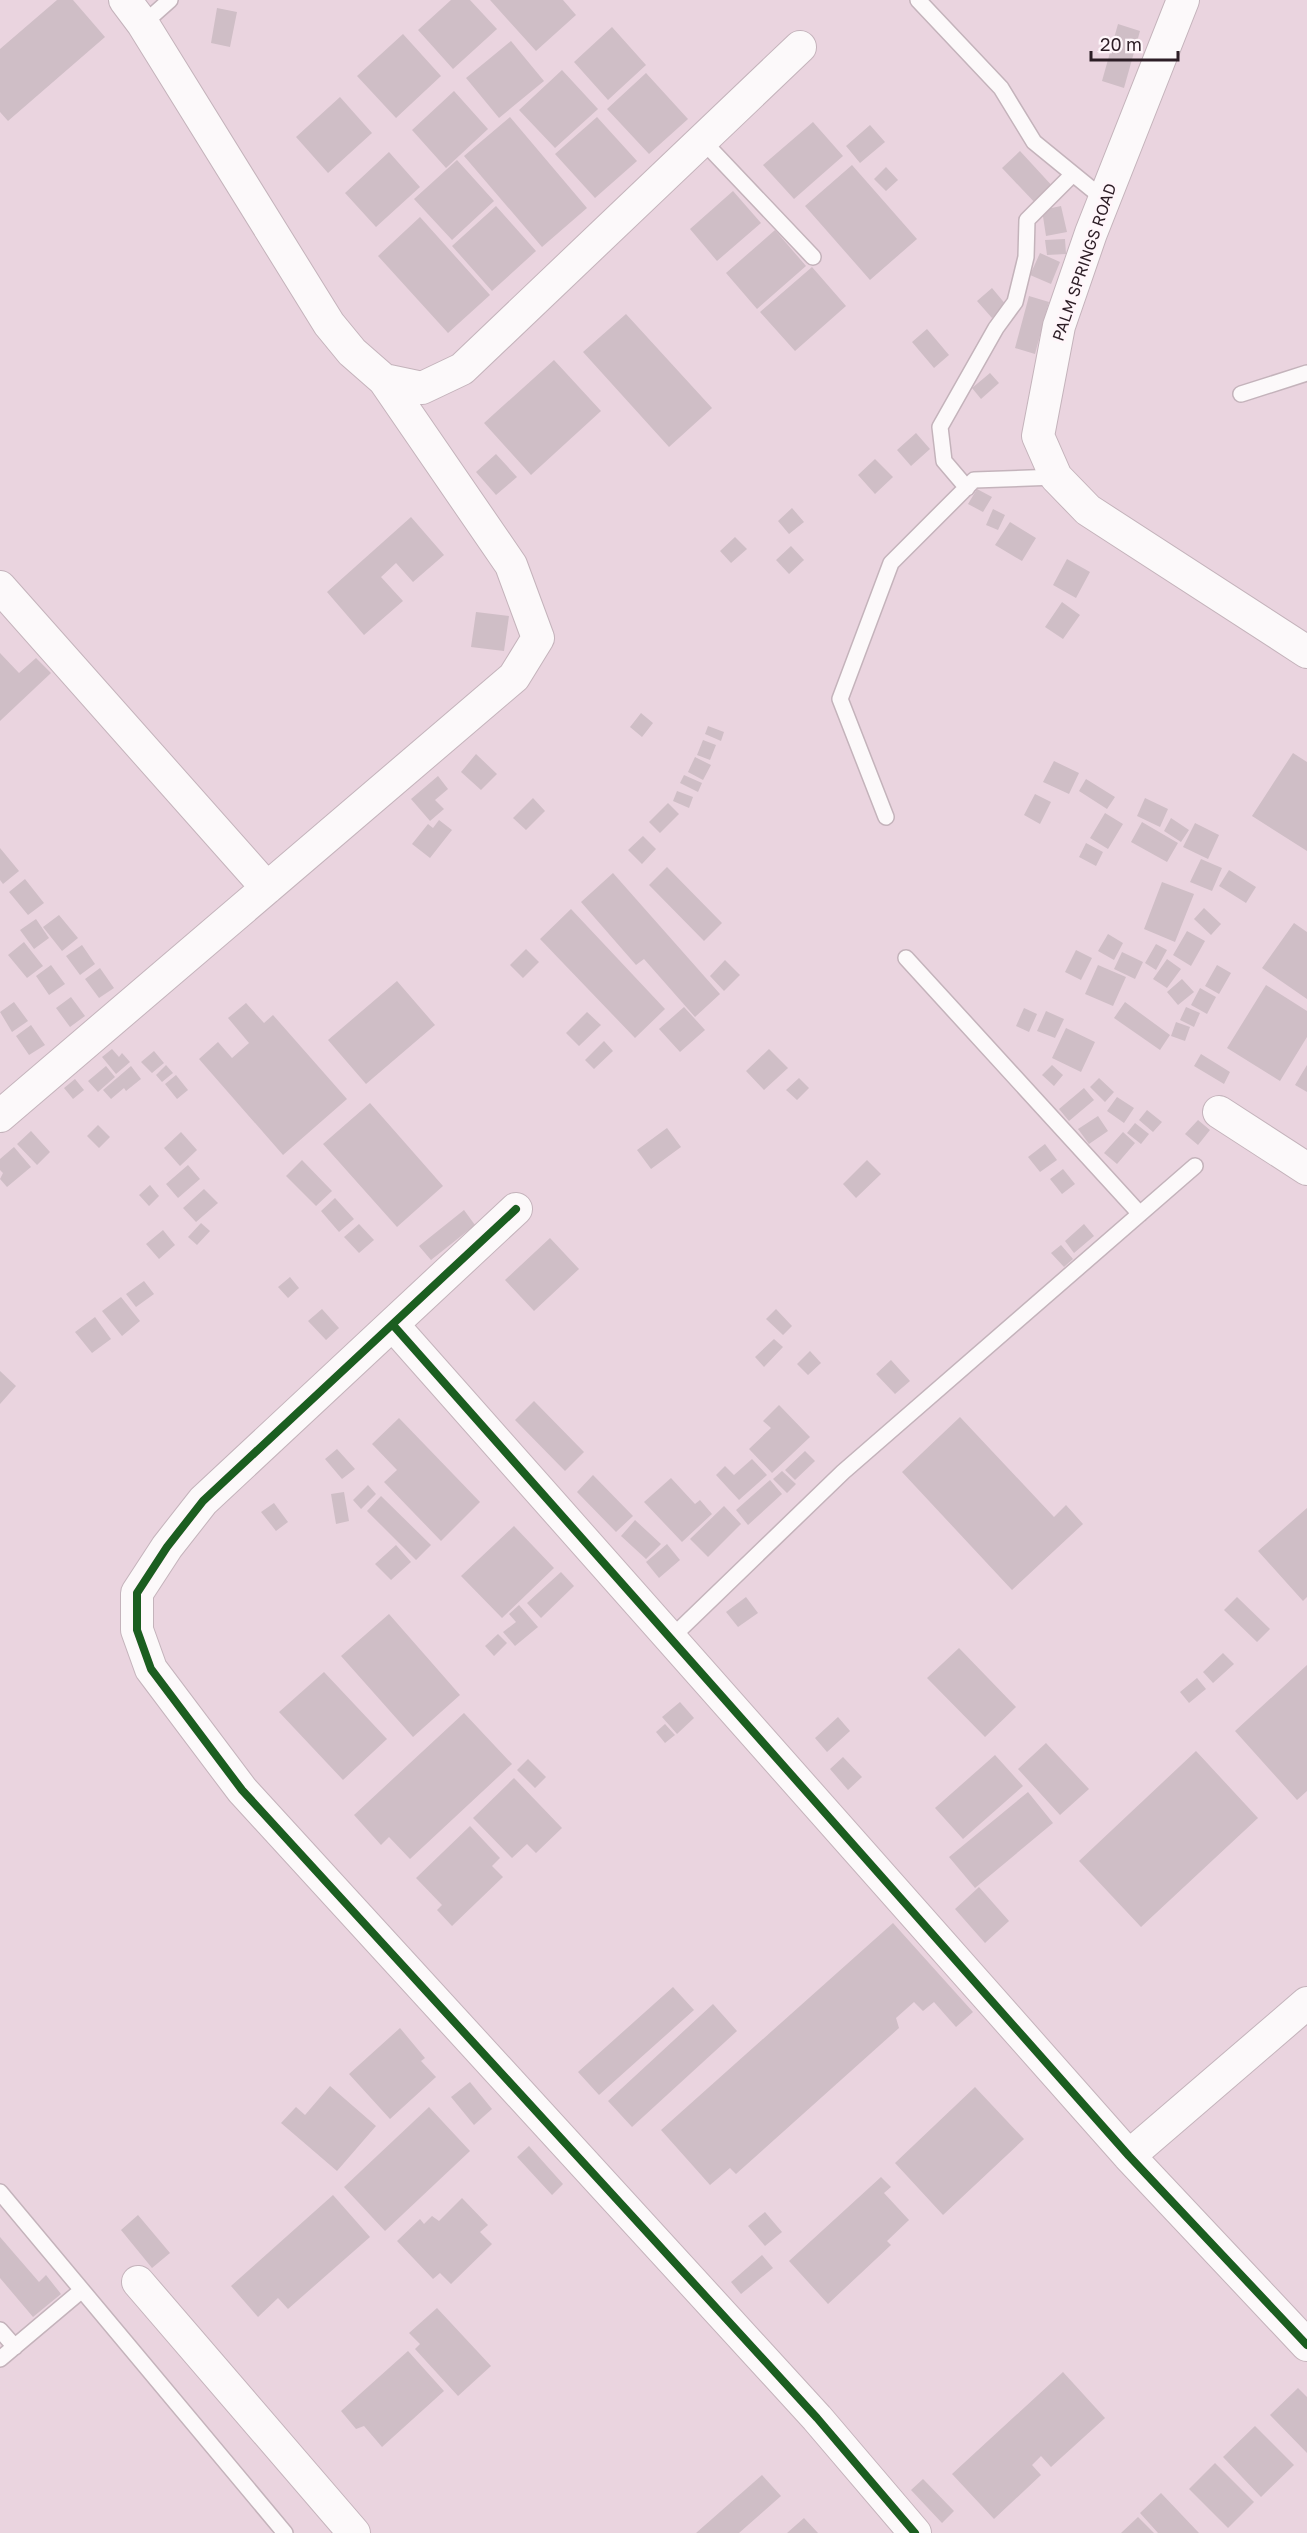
<svg xmlns="http://www.w3.org/2000/svg" width="1307" height="2533" font-family="'Golos Text',sans-serif">
<style>
.building{fill:#cfbec6}
.lines{fill:none;stroke-linecap:round;stroke-linejoin:round}
.service-casing{stroke:#c4b3bb;stroke-width:18}
.minor-casing{stroke:#c4b3bb;stroke-width:34}
.service{stroke:#fcf9fa;stroke-width:15}
.minor{stroke:#fcf9fa;stroke-width:32}
.cycleway-casing{stroke:#fff6fa;stroke-width:11}
.cycleway{stroke:#1b5e20;stroke-width:8}
.labels{text-anchor:middle;dominant-baseline:central;stroke-width:6;stroke-linejoin:round;paint-order:stroke}
.street-label{font-size:16px;fill:#2d1e26;stroke:#fff6fa}
</style>
<rect width="100%" height="100%" fill="#ead4df"/>
<path class="building" d="M 57,0 L 73,0 L 105,37 L 8,121 L 0,112 L 0,49 Z
M 451,0 L 470,0 L 497,29 L 453,69 L 418,30 Z
M 490,0 L 563,0 L 576,15 L 536,51 Z
M 217,8 L 237,12 L 230,47 L 211,43 Z
M 1118,24 L 1140,31 L 1124,88 L 1102,81 Z
M 612,27 L 646,65 L 608,100 L 574,62 Z
M 403,34 L 441,76 L 396,118 L 357,76 Z
M 511,41 L 544,81 L 499,118 L 466,78 Z
M 562,70 L 598,109 L 555,148 L 519,110 Z
M 646,73 L 688,119 L 649,154 L 607,109 Z
M 454,91 L 488,129 L 446,168 L 412,130 Z
M 340,97 L 372,133 L 328,173 L 296,137 Z
M 510,117 L 587,208 L 542,247 L 464,156 Z
M 597,117 L 637,161 L 595,198 L 555,154 Z
M 813,122 L 843,156 L 794,199 L 763,165 Z
M 870,125 L 885,142 L 860,163 L 846,146 Z
M 1020,151 L 1055,189 L 1038,206 L 1002,168 Z
M 389,152 L 420,187 L 376,227 L 345,193 Z
M 457,160 L 494,201 L 452,240 L 414,199 Z
M 852,165 L 917,239 L 870,280 L 805,206 Z
M 886,167 L 898,180 L 886,191 L 874,179 Z
M 733,191 L 761,223 L 717,261 L 690,229 Z
M 496,206 L 536,251 L 492,291 L 452,246 Z
M 1061,206 L 1067,232 L 1046,236 L 1042,210 Z
M 420,217 L 490,295 L 448,333 L 378,256 Z
M 775,230 L 806,266 L 757,309 L 726,273 Z
M 1065,239 L 1066,254 L 1047,255 L 1045,240 Z
M 1040,253 L 1060,262 L 1051,284 L 1030,275 Z
M 812,267 L 846,306 L 795,351 L 760,312 Z
M 992,288 L 1007,306 L 992,318 L 977,301 Z
M 1029,296 L 1049,302 L 1035,354 L 1015,348 Z
M 626,314 L 712,408 L 669,447 L 583,352 Z
M 927,329 L 949,355 L 934,368 L 912,342 Z
M 554,360 L 601,411 L 531,475 L 484,423 Z
M 990,373 L 999,383 L 981,399 L 972,388 Z
M 916,433 L 930,449 L 911,466 L 897,450 Z
M 496,454 L 517,477 L 496,495 L 476,472 Z
M 875,459 L 893,477 L 875,494 L 858,475 Z
M 977,489 L 992,497 L 983,512 L 968,504 Z
M 792,508 L 804,522 L 789,534 L 778,521 Z
M 993,509 L 1005,515 L 998,530 L 986,525 Z
M 411,517 L 444,555 L 413,582 L 396,563 L 381,577 L 403,601 L 364,635 L 327,592 Z
M 1010,522 L 1036,538 L 1022,561 L 995,545 Z
M 735,537 L 747,549 L 731,563 L 720,551 Z
M 791,546 L 804,560 L 789,574 L 776,560 Z
M 1067,559 L 1090,572 L 1076,598 L 1053,585 Z
M 1062,602 L 1080,615 L 1063,639 L 1045,627 Z
M 476,612 L 509,616 L 504,651 L 471,647 Z
M 0,653 L 19,673 L 36,658 L 51,673 L 0,721 Z
M 641,713 L 653,723 L 642,737 L 630,727 Z
M 708,726 L 724,732 L 721,741 L 705,734 Z
M 703,740 L 716,745 L 710,760 L 697,755 Z
M 1293,753 L 1307,762 L 1307,851 L 1252,816 Z
M 476,754 L 497,774 L 481,790 L 461,772 Z
M 695,757 L 711,765 L 703,780 L 688,772 Z
M 1054,761 L 1079,773 L 1069,794 L 1043,782 Z
M 684,775 L 702,783 L 698,792 L 680,783 Z
M 438,776 L 448,789 L 435,800 L 444,809 L 430,821 L 411,799 Z
M 1086,779 L 1115,797 L 1107,809 L 1079,791 Z
M 677,791 L 693,797 L 689,808 L 673,801 Z
M 1035,794 L 1051,802 L 1040,824 L 1024,815 Z
M 533,798 L 545,811 L 526,830 L 513,818 Z
M 1145,798 L 1168,809 L 1160,827 L 1137,816 Z
M 668,803 L 679,814 L 660,833 L 649,822 Z
M 1105,813 L 1123,824 L 1108,849 L 1090,838 Z
M 1171,818 L 1189,830 L 1181,842 L 1164,831 Z
M 439,820 L 452,830 L 430,858 L 412,844 L 428,824 L 433,828 Z
M 1142,822 L 1178,843 L 1167,862 L 1131,842 Z
M 1195,823 L 1219,835 L 1208,859 L 1183,847 Z
M 643,836 L 656,849 L 642,864 L 628,850 Z
M 1086,843 L 1103,852 L 1096,866 L 1079,857 Z
M 0,848 L 19,871 L 3,884 L 0,880 Z
M 1201,859 L 1222,868 L 1212,891 L 1190,882 Z
M 667,867 L 722,923 L 704,941 L 649,885 Z
M 1229,870 L 1256,887 L 1246,903 L 1219,886 Z
M 613,873 L 720,994 L 695,1017 L 644,959 L 636,965 L 581,902 Z
M 25,879 L 44,903 L 28,915 L 9,892 Z
M 1162,882 L 1194,894 L 1175,942 L 1144,929 Z
M 1204,908 L 1221,924 L 1211,935 L 1194,919 Z
M 571,909 L 665,1009 L 635,1038 L 540,939 Z
M 59,915 L 78,938 L 62,951 L 43,927 Z
M 36,919 L 49,938 L 34,949 L 20,930 Z
M 1294,923 L 1307,932 L 1307,999 L 1262,968 Z
M 1187,931 L 1205,941 L 1191,966 L 1173,955 Z
M 1108,934 L 1123,943 L 1114,960 L 1098,951 Z
M 24,942 L 43,966 L 27,978 L 8,955 Z
M 1156,944 L 1167,950 L 1156,970 L 1145,963 Z
M 82,945 L 95,964 L 80,975 L 66,956 Z
M 526,949 L 539,962 L 523,978 L 510,965 Z
M 1076,950 L 1092,958 L 1081,980 L 1065,972 Z
M 1122,952 L 1143,962 L 1135,979 L 1114,969 Z
M 1167,959 L 1181,969 L 1167,988 L 1153,979 Z
M 725,960 L 740,975 L 724,991 L 710,976 Z
M 51,965 L 65,984 L 49,995 L 36,976 Z
M 1098,965 L 1126,977 L 1113,1006 L 1085,994 Z
M 1217,965 L 1231,973 L 1219,994 L 1205,986 Z
M 100,968 L 114,988 L 99,998 L 85,979 Z
M 1182,979 L 1194,992 L 1178,1005 L 1167,992 Z
M 397,981 L 435,1025 L 366,1084 L 328,1040 Z
M 1266,985 L 1307,1011 L 1307,1037 L 1280,1081 L 1227,1048 Z
M 1200,988 L 1216,997 L 1207,1014 L 1191,1005 Z
M 71,997 L 85,1016 L 70,1027 L 56,1008 Z
M 14,1002 L 28,1021 L 12,1032 L 0,1012 Z
M 1125,1002 L 1170,1035 L 1160,1050 L 1114,1018 Z
M 246,1003 L 264,1023 L 273,1015 L 347,1099 L 283,1155 L 199,1059 L 218,1042 L 232,1058 L 249,1043 L 228,1018 Z
M 684,1007 L 705,1030 L 680,1052 L 659,1029 Z
M 1186,1007 L 1200,1013 L 1194,1027 L 1180,1020 Z
M 1024,1008 L 1037,1014 L 1029,1032 L 1016,1026 Z
M 1046,1011 L 1064,1019 L 1055,1038 L 1037,1031 Z
M 587,1012 L 601,1025 L 579,1046 L 566,1033 Z
M 1176,1022 L 1190,1027 L 1185,1041 L 1171,1036 Z
M 31,1025 L 45,1045 L 29,1055 L 16,1036 Z
M 1066,1028 L 1095,1042 L 1081,1072 L 1052,1058 Z
M 604,1041 L 613,1051 L 594,1069 L 585,1060 Z
M 112,1049 L 119,1057 L 122,1053 L 130,1062 L 116,1074 L 102,1057 Z
M 769,1049 L 788,1068 L 764,1090 L 746,1071 Z
M 154,1051 L 164,1063 L 152,1073 L 141,1062 Z
M 1201,1054 L 1230,1072 L 1224,1084 L 1194,1066 Z
M 166,1065 L 173,1073 L 162,1082 L 156,1075 Z
M 1052,1065 L 1063,1075 L 1054,1086 L 1042,1075 Z
M 1307,1065 L 1307,1092 L 1295,1085 Z
M 106,1066 L 115,1077 L 98,1092 L 88,1081 Z
M 131,1066 L 141,1079 L 126,1091 L 124,1088 L 111,1099 L 103,1090 Z
M 176,1075 L 188,1090 L 177,1099 L 165,1084 Z
M 799,1078 L 809,1088 L 797,1100 L 786,1090 Z
M 1099,1078 L 1114,1092 L 1105,1102 L 1090,1087 Z
M 75,1079 L 84,1090 L 73,1099 L 64,1088 Z
M 1084,1088 L 1094,1100 L 1069,1121 L 1059,1109 Z
M 1117,1097 L 1134,1108 L 1124,1123 L 1107,1111 Z
M 370,1103 L 443,1186 L 397,1227 L 323,1144 Z
M 1147,1110 L 1162,1122 L 1153,1132 L 1139,1120 Z
M 1098,1116 L 1108,1131 L 1089,1144 L 1078,1129 Z
M 1198,1120 L 1210,1130 L 1198,1145 L 1185,1134 Z
M 1135,1123 L 1149,1134 L 1141,1144 L 1127,1133 Z
M 98,1125 L 110,1137 L 99,1148 L 87,1136 Z
M 667,1128 L 681,1147 L 651,1169 L 637,1150 Z
M 31,1131 L 50,1152 L 37,1165 L 17,1144 Z
M 181,1132 L 197,1150 L 180,1166 L 164,1148 Z
M 1123,1132 L 1135,1143 L 1117,1164 L 1104,1153 Z
M 1045,1144 L 1057,1160 L 1040,1172 L 1028,1157 Z
M 14,1147 L 31,1167 L 7,1187 L 0,1179 L 3,1173 L 0,1170 L 0,1159 Z
M 302,1160 L 332,1191 L 316,1206 L 286,1176 Z
M 867,1160 L 881,1174 L 856,1198 L 843,1184 Z
M 188,1165 L 200,1179 L 178,1198 L 166,1184 Z
M 1063,1169 L 1075,1184 L 1062,1194 L 1050,1179 Z
M 150,1185 L 159,1196 L 149,1206 L 139,1195 Z
M 204,1189 L 218,1203 L 196,1222 L 183,1208 Z
M 335,1198 L 354,1219 L 339,1232 L 321,1211 Z
M 464,1210 L 475,1225 L 431,1260 L 419,1246 Z
M 201,1223 L 210,1231 L 197,1245 L 188,1237 Z
M 359,1224 L 374,1240 L 359,1253 L 344,1237 Z
M 1084,1224 L 1094,1236 L 1074,1253 L 1065,1241 Z
M 163,1230 L 175,1245 L 159,1259 L 146,1244 Z
M 550,1238 L 579,1269 L 534,1311 L 505,1280 Z
M 1061,1245 L 1073,1259 L 1064,1267 L 1051,1253 Z
M 290,1277 L 299,1288 L 288,1298 L 278,1287 Z
M 144,1281 L 154,1294 L 136,1307 L 126,1294 Z
M 121,1297 L 140,1321 L 122,1336 L 102,1311 Z
M 322,1309 L 339,1328 L 326,1340 L 308,1321 Z
M 776,1309 L 792,1326 L 783,1335 L 766,1319 Z
M 95,1317 L 111,1339 L 92,1353 L 75,1332 Z
M 774,1339 L 783,1347 L 764,1367 L 755,1357 Z
M 810,1351 L 821,1363 L 808,1375 L 797,1364 Z
M 891,1360 L 910,1381 L 895,1394 L 876,1374 Z
M 0,1371 L 16,1386 L 0,1404 Z
M 534,1401 L 584,1452 L 565,1471 L 515,1420 Z
M 779,1405 L 810,1437 L 772,1473 L 749,1449 L 771,1428 L 763,1421 Z
M 960,1417 L 1054,1517 L 1066,1505 L 1083,1524 L 1012,1590 L 902,1472 Z
M 399,1418 L 480,1502 L 441,1541 L 384,1482 L 397,1470 L 372,1444 Z
M 337,1449 L 355,1469 L 342,1479 L 325,1459 Z
M 805,1451 L 815,1461 L 795,1480 L 785,1470 Z
M 752,1459 L 767,1475 L 739,1500 L 716,1475 L 725,1466 L 734,1475 Z
M 782,1471 L 796,1484 L 787,1493 L 773,1479 Z
M 593,1475 L 633,1516 L 616,1532 L 577,1492 Z
M 671,1478 L 695,1504 L 700,1500 L 712,1514 L 682,1542 L 644,1502 Z
M 770,1480 L 782,1494 L 748,1525 L 736,1510 Z
M 368,1485 L 376,1494 L 361,1509 L 353,1500 Z
M 344,1492 L 349,1521 L 336,1524 L 331,1494 Z
M 381,1496 L 431,1545 L 416,1560 L 367,1511 Z
M 274,1503 L 288,1522 L 276,1531 L 261,1512 Z
M 724,1506 L 741,1524 L 708,1557 L 690,1539 Z
M 1307,1508 L 1307,1597 L 1303,1601 L 1258,1551 Z
M 635,1520 L 661,1544 L 646,1559 L 621,1536 Z
M 514,1526 L 554,1568 L 502,1618 L 461,1576 Z
M 667,1544 L 680,1560 L 659,1578 L 646,1562 Z
M 396,1545 L 411,1562 L 391,1580 L 375,1564 Z
M 561,1572 L 574,1586 L 541,1618 L 527,1603 Z
M 746,1597 L 758,1613 L 738,1627 L 726,1612 Z
M 1237,1597 L 1270,1629 L 1257,1642 L 1224,1610 Z
M 519,1605 L 538,1627 L 515,1646 L 503,1632 L 516,1622 L 509,1614 Z
M 389,1614 L 460,1695 L 413,1737 L 341,1656 Z
M 498,1634 L 507,1643 L 494,1656 L 485,1646 Z
M 959,1648 L 1016,1707 L 985,1737 L 927,1678 Z
M 1223,1653 L 1234,1664 L 1213,1683 L 1203,1672 Z
M 1307,1665 L 1307,1791 L 1297,1800 L 1235,1731 Z
M 324,1672 L 387,1739 L 343,1780 L 279,1712 Z
M 1197,1678 L 1206,1689 L 1189,1703 L 1180,1692 Z
M 680,1702 L 694,1718 L 677,1734 L 662,1717 Z
M 464,1713 L 512,1764 L 410,1859 L 389,1837 L 381,1845 L 354,1815 Z
M 838,1717 L 850,1731 L 827,1752 L 815,1738 Z
M 665,1724 L 675,1735 L 665,1743 L 656,1732 Z
M 1046,1743 L 1089,1789 L 1060,1815 L 1018,1769 Z
M 1196,1751 L 1258,1818 L 1141,1927 L 1079,1861 Z
M 995,1755 L 1023,1786 L 963,1839 L 935,1808 Z
M 843,1757 L 862,1777 L 848,1790 L 830,1769 Z
M 528,1759 L 546,1777 L 535,1788 L 517,1770 Z
M 514,1778 L 562,1828 L 536,1853 L 527,1844 L 512,1858 L 473,1818 Z
M 1028,1792 L 1053,1823 L 975,1888 L 949,1857 Z
M 470,1826 L 500,1858 L 492,1866 L 503,1877 L 452,1926 L 437,1910 L 442,1905 L 416,1878 Z
M 979,1887 L 1009,1921 L 985,1943 L 955,1909 Z
M 893,1923 L 973,2012 L 956,2027 L 934,2002 L 923,2011 L 914,2002 L 896,2018 L 899,2028 L 736,2174 L 730,2168 L 710,2185 L 661,2130 Z
M 673,1987 L 694,2010 L 599,2095 L 578,2072 Z
M 713,2004 L 737,2031 L 632,2127 L 608,2101 Z
M 400,2028 L 425,2058 L 421,2061 L 436,2077 L 390,2119 L 349,2074 Z
M 470,2082 L 492,2109 L 474,2125 L 451,2097 Z
M 330,2086 L 376,2126 L 337,2171 L 281,2123 L 296,2107 L 305,2115 Z
M 975,2087 L 1024,2139 L 943,2215 L 895,2163 Z
M 429,2107 L 470,2151 L 385,2231 L 344,2187 Z
M 529,2146 L 563,2184 L 552,2195 L 517,2157 Z
M 881,2177 L 891,2187 L 884,2193 L 909,2220 L 887,2241 L 891,2245 L 828,2304 L 789,2261 Z
M 333,2195 L 370,2237 L 288,2309 L 278,2298 L 258,2317 L 231,2286 Z
M 462,2198 L 488,2225 L 480,2232 L 492,2244 L 451,2284 L 440,2273 L 433,2279 L 397,2241 L 420,2219 L 424,2224 L 432,2216 L 439,2221 Z
M 765,2212 L 782,2232 L 765,2246 L 748,2226 Z
M 138,2215 L 170,2253 L 152,2268 L 121,2230 Z
M 0,2237 L 39,2282 L 46,2275 L 61,2294 L 33,2317 L 0,2278 Z
M 762,2255 L 773,2268 L 741,2294 L 731,2282 Z
M 437,2308 L 491,2366 L 458,2396 L 415,2349 L 420,2344 L 409,2333 Z
M 408,2351 L 444,2391 L 382,2447 L 364,2426 L 356,2429 L 341,2411 Z
M 1063,2372 L 1105,2418 L 1051,2467 L 1041,2456 L 1032,2465 L 1041,2475 L 994,2519 L 952,2474 Z
M 1298,2388 L 1307,2397 L 1307,2453 L 1270,2415 Z
M 1255,2426 L 1294,2465 L 1261,2497 L 1223,2457 Z
M 1215,2463 L 1254,2502 L 1228,2528 L 1189,2489 Z
M 762,2475 L 781,2496 L 739,2533 L 696,2533 Z
M 923,2479 L 954,2511 L 942,2523 L 911,2490 Z
M 1161,2493 L 1199,2533 L 1158,2533 L 1140,2513 Z
M 1138,2517 L 1154,2533 L 1121,2533 Z
M 804,2518 L 818,2533 L 787,2533 Z"/>
<g class="lines">
<g class="service-casing">
<path id="service" d="M 918,0 L 1001,88 L 1034,142 L 1105,200
M 143,24 L 170,0
M 702,140 L 813,257
M 1241,394 L 1307,373
M 967,488 L 944,461 L 940,427 L 996,328 L 1015,302 L 1026,257 L 1027,220 L 1073,174
M 886,817 L 840,699 L 891,563 L 974,480 L 1056,477
M 906,958 L 1140,1214
M 672,1637 L 843,1472 L 1195,1166
M 0,2192 L 285,2533
M 0,2330 L 15,2347
M 0,2359 L 82,2290"/>
</g>
<g class="minor-casing">
<path id="minor" d="M 125,0 L 143,24 L 329,324 L 352,352 L 384,380 L 422,388 L 462,369 L 800,47
M 1183,0 L 1091,233 L 1059,326 L 1038,436 L 1056,477 L 1088,510 L 1307,652
M 0,587 L 267,888
M 1219,1112 L 1307,1169
M 0,1116 L 514,677 L 538,638 L 511,565 L 384,380
M 516,1209 L 203,1501 L 167,1547 L 137,1593 L 137,1630 L 151,1669 L 242,1790 L 817,2418 L 915,2533
M 393,1325 L 1129,2156 L 1307,2345
M 1129,2156 L 1307,2003
M 138,2282 L 354,2533"/>
</g>
<use href="#service" class="service"/>
<use href="#minor" class="minor"/>
<g class="cycleway-casing">
<path id="cycleway" d="M 516,1209 L 203,1501 L 167,1547 L 137,1593 L 137,1630 L 151,1669 L 242,1790 L 817,2418 L 915,2533
M 393,1325 L 1129,2156 L 1307,2345"/>
</g>
<use href="#cycleway" class="cycleway"/>
</g>
<g class="labels">
<g class="street-label">
<text transform="translate(1084 262) rotate(-71)">PALM SPRINGS ROAD</text>
</g>
</g>
<path d="M1091 51v9h87v-9" fill="none" stroke="#2d1e26" stroke-width="3"/>
<text x="1100" y="51" font-size="18" fill="#2d1e26" stroke="#fff6fa" stroke-width="4.5" paint-order="stroke">20 m</text>
</svg>
